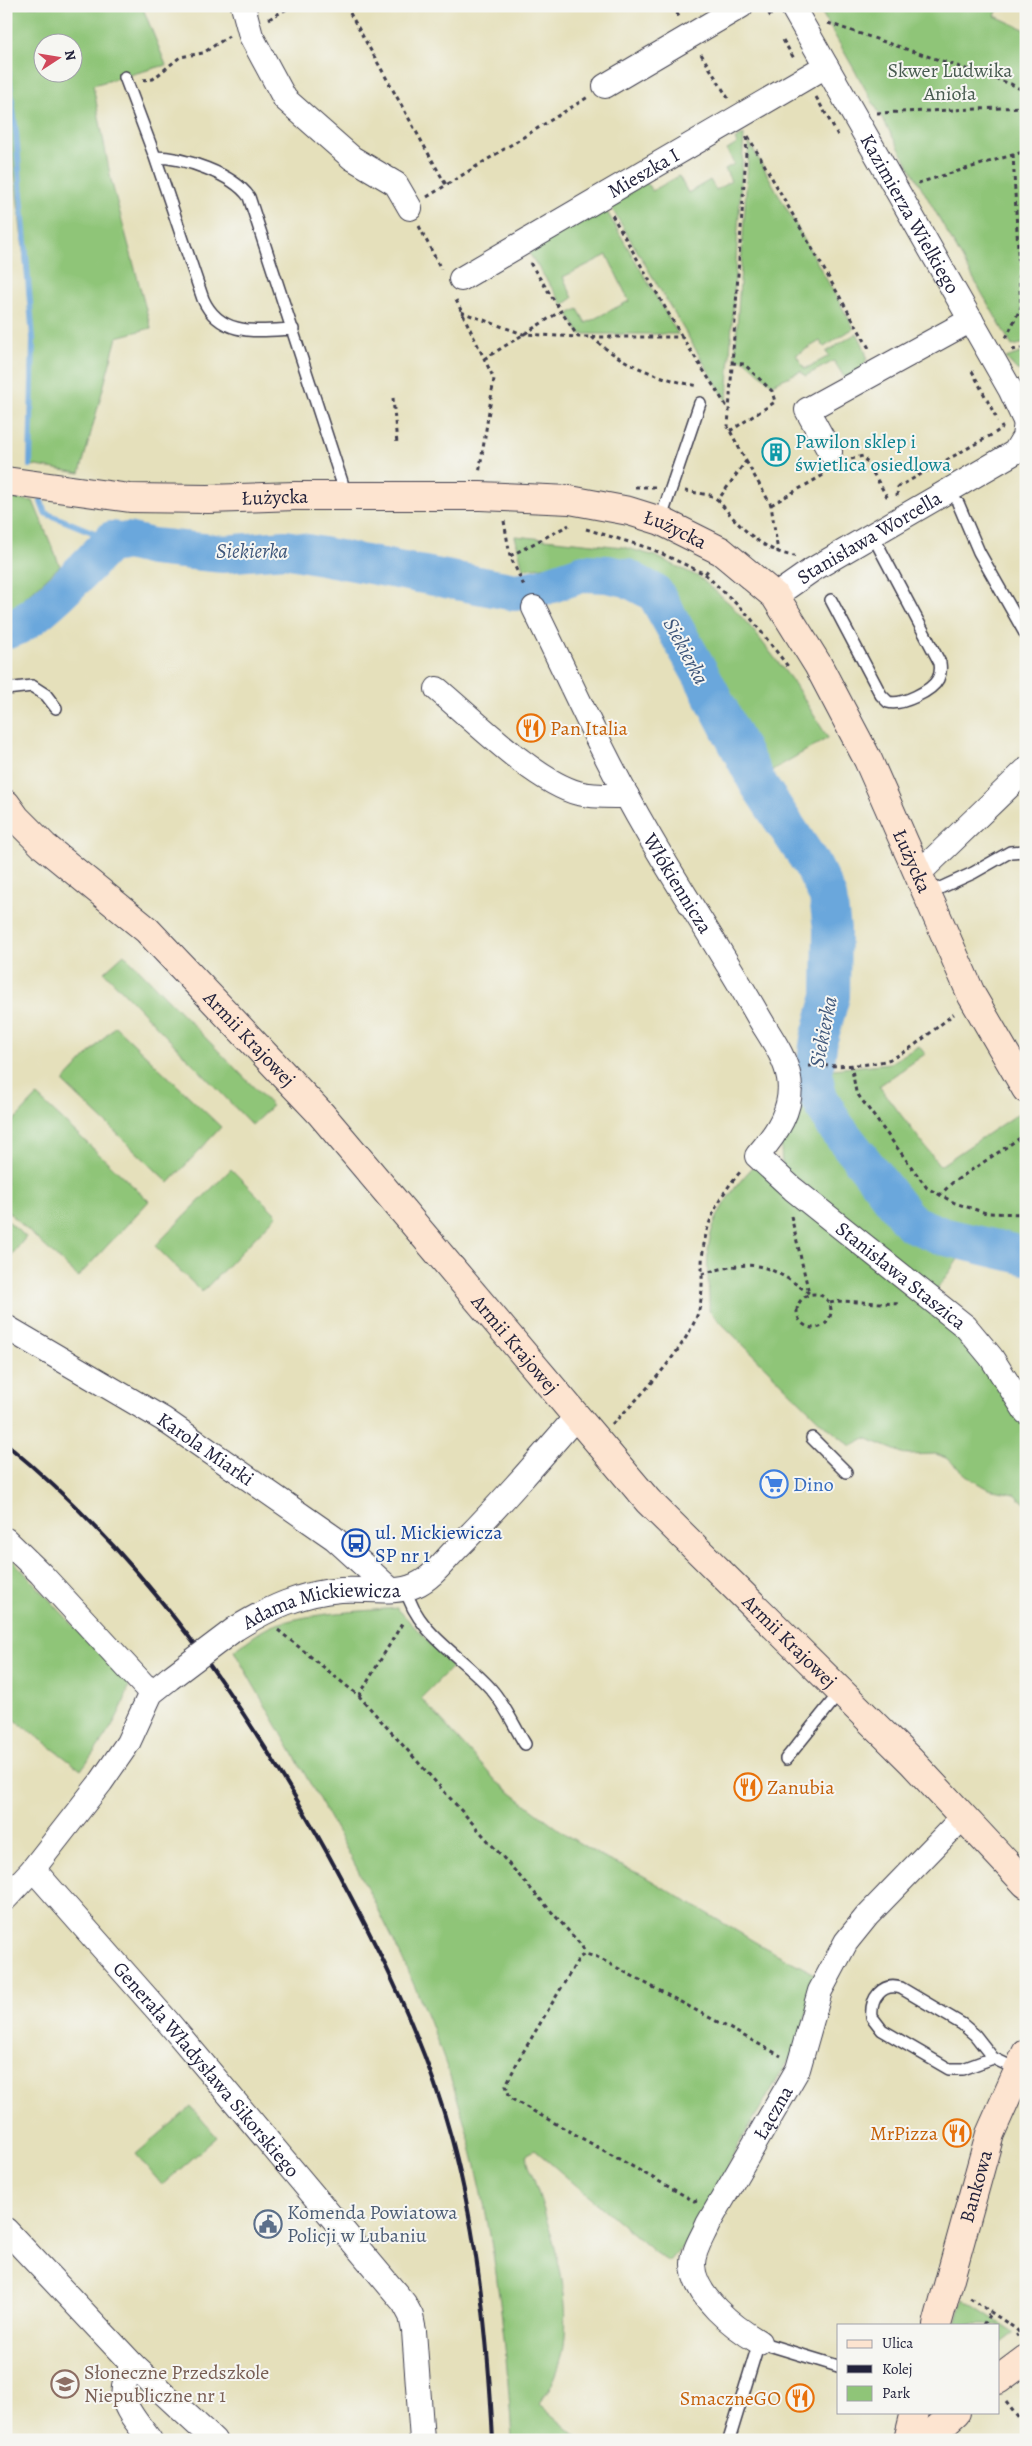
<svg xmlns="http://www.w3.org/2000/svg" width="1032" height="2446" font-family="Alegreya,serif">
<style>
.green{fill:#8fc578;stroke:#58745a;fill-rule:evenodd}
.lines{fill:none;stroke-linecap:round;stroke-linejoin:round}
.stream{stroke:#6ba7dc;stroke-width:6}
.river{stroke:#6ba7dc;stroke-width:38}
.lane-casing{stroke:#3f3e4e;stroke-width:14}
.street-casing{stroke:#3f3e4e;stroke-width:26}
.secondary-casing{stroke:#3f3e4e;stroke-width:30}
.path{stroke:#3f3e4e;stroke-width:3;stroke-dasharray:4 4;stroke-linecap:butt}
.lane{stroke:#fff;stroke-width:11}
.street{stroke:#fff;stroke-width:24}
.secondary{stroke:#fde4d0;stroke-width:28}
.rail{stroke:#22223b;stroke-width:4}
.street-bridge-casing{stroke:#3f3e4e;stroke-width:26;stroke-linecap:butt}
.street-bridge{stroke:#fff;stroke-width:24}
.labels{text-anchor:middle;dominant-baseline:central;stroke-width:4;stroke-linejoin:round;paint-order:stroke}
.park-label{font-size:20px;fill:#485b50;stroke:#f6f6f2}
.street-label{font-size:20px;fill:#22223b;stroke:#f6f6f2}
.culture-label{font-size:20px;fill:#0d838f;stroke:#f6f6f2;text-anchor:start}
.food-label{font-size:20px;fill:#c56008;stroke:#f6f6f2;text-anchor:start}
.shop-label{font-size:20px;fill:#366cbe;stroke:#f6f6f2;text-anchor:start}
.transit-label{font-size:20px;fill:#164399;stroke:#f6f6f2;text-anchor:start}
.service-label{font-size:20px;fill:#4e5e75;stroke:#f6f6f2;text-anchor:start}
.education-label{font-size:20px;fill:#785e54;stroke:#f6f6f2;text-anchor:start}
.water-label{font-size:21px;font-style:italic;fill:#3f577b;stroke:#f6f6f2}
</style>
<rect width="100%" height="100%" fill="#f6f6f2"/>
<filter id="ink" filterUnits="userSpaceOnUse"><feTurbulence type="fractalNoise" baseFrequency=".02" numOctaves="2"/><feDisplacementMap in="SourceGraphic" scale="10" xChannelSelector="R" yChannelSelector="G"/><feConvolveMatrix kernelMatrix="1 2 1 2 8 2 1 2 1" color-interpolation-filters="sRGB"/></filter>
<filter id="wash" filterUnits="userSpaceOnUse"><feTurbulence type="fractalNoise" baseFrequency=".0096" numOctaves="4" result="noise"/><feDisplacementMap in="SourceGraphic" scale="20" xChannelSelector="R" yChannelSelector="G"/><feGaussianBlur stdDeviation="1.12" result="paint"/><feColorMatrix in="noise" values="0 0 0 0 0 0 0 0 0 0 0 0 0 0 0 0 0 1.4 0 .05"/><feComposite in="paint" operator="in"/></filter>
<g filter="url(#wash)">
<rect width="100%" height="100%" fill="#e5e0bb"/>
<path class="green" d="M 6,6 L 142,6 L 166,65 L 93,85 L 111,180 L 151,328 L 117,337 L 80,473 L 30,465 L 33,339 L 11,142 L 6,71 ZM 42,42 L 72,42 L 72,72 L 42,72 Z
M 818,6 L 999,6 L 995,16 L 1026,30 L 1026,343 L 1012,346 Z
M 744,135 L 727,402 L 608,202 L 646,182 L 652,191 L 679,176 L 688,193 L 710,180 L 716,190 L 731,181 L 725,169 L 734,164 L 727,150 L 737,144 L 735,139 Z
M 749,142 L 854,328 L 824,347 L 820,341 L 796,355 L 805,369 L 829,356 L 826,352 L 857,333 C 871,360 871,363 846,380 L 834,361 L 805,376 L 801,371 L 772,384 L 745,360 L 735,359 Z
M 603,205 L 678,334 L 580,334 L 568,314 L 578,309 L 586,323 L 629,301 L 607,255 L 563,277 L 573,298 L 563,305 L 529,253 Z
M 1026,351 L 1026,371 L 1017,370 L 1006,358 Z
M 6,498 L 33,501 L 60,566 L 10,612 L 6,612 Z
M 515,536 L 623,547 L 655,556 L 699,577 L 730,604 L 753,630 L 794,683 L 828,738 L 767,773 L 699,652 L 655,584 L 624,568 L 592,562 L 523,569 Z
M 124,954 L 272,1106 L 252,1125 L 104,972 Z
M 115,1026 L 221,1127 L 169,1183 L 63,1082 Z
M 919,1046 L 925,1054 L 879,1086 L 940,1166 L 1020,1112 L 1026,1120 L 1026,1247 L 945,1230 L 924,1220 L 909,1209 L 900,1200 L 881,1170 L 839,1118 L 827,1091 L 824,1070 L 890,1063 Z
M 798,1080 L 824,1125 L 896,1221 L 919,1238 L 961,1255 L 936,1291 L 783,1167 C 776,1140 791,1108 798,1080 Z
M 37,1096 L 149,1201 L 78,1277 L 6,1210 L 6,1129 Z
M 756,1164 L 971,1346 L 1015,1414 L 1026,1426 L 1026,1504 L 1015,1494 L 988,1489 L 972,1480 L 946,1458 L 936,1454 L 907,1455 L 865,1438 L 851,1446 L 821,1422 L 709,1311 C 710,1289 705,1266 709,1244 C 713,1214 735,1185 756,1164 Z
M 231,1169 L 277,1215 L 202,1292 L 155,1246 Z
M 6,1219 L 26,1237 L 6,1262 Z
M 6,1553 L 129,1685 C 122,1717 100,1744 81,1770 L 6,1713 Z
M 397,1608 L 452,1667 L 421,1698 L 497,1782 L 568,1836 L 602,1857 L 642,1875 L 762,1946 L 817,1975 L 798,2045 L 737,2147 L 691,2237 L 669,2262 L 654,2252 L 535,2150 L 526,2155 C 549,2230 595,2333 539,2404 L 581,2440 L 512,2440 C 505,2317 490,2193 450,2076 C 398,1926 312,1788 234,1651 C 248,1641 261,1629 277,1624 C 315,1612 358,1612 397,1608 Z
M 191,2107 L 217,2137 L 162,2185 L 136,2154 Z
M 963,2299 L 1015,2333 L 998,2346 L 998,2325 L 956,2325 Z"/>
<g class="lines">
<path class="stream" d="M 6,55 L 16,133 L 33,339 L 30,465
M 41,501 L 45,513 L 112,540"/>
<path class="river" d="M 6,630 C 28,630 95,558 112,540 L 118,543 L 127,541 L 152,547 L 223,554 L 285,549 L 515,592 L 540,588 L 584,573 L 607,574 L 627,578 L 655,593 L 704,680 L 757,782 L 814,868 L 828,897 L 832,929 L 831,996 L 819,1039 L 814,1075 L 817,1094 L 836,1127 L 911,1223 L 942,1236 L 1026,1256"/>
</g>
</g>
<g filter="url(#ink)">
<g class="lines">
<g class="lane-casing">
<path id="lane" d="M 125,77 L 155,157 C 183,157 233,174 249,197 L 342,482 L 344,495
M 155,157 L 203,299 C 220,337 257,331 293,329
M 958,503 L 979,552 L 1026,635
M 660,521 L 700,403
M 831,600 L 881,695 L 888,702 C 901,706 932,691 938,679 C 941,673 941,669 940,663 L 873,536
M 6,689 L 32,686 L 46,695 L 56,708
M 927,894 L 973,873 L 1010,852 L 1026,851
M 812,1438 L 846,1472
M 406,1589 C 416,1633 462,1656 491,1689 C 505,1705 514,1726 525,1744
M 786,1759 L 841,1691
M 993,2058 L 963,2069 L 949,2069 L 882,2030 L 872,2017 C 870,1999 882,1982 901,1988 L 962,2024 L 975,2035 L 993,2058 L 1018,2070
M 729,2440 L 759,2342 L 838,2366"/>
</g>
<g class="street-casing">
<g id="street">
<path d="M 243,6 L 251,36 L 285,99 L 352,158 L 396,184 L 410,208"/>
<path id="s1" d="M 792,6 L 1010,389 L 1026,423"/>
<path d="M 605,86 L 741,6"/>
<path id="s2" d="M 461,279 L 826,66"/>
<path d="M 830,452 L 807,410 L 971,320"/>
<path id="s3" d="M 775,596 L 812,570 L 1015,452 L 1024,437 L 1026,422"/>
<path id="s4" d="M 534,608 C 571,683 605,760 647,832 C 682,893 722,952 757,1014 C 768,1034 785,1055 789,1078 C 794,1109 776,1134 757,1156 L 793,1189 L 966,1327 L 991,1357 L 1026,1412"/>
<path d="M 437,689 C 473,719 534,781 578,793 C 594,797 611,796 627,796"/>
<path d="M 918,874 L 1026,770"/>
<path id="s5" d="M 6,1327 L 163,1419 L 334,1538 L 391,1590"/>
<path d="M 6,1540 L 41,1574 L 151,1693"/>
<path id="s6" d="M 235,1629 C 269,1608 301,1593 341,1590 C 365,1588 395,1595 416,1585 C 432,1578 444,1561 456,1549 C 498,1507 537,1462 576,1417"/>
<path id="s7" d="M 33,1869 L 168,2022 L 404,2303 L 411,2316 L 414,2331 L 422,2440"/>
<path d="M 6,1898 L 33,1869 L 101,1782 L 128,1743 L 151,1693 L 170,1678"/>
<path d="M 6,2230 L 133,2365 L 214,2440"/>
<path id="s8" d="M 759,2342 C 735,2328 693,2296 693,2264 C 693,2250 703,2236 708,2224 L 798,2069 L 820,1991 L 846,1942 L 867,1916 L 963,1817"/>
<path d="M 133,2365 C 112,2399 129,2411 150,2440"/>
</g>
</g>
<g class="secondary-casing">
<g id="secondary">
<path id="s9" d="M 6,481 L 130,498 L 208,499 L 295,496 L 480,496 L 570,500 L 629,511 L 661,521 L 721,551 L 775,596 L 818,665 L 868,760 L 972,996 L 1026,1089"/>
<path id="s10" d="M 6,804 L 16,818 L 44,846 L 147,930 L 321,1114 L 648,1501 L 911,1761 L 1026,1884"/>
<path id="s11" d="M 937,2325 L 990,2134 L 1026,2053"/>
<path d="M 998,2380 L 1026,2359"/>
<path d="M 908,2440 L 915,2412"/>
<path d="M 925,2440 L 956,2412"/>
</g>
</g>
<path class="path" d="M 346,6 L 446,185
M 673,6 L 679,17
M 765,6 L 772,19
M 269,19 L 292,6
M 828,23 L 1011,84 L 1026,92
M 783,40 L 795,60
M 701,54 L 728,98
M 143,80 L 153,79 L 180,57 L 203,53 L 229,36
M 816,97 L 839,137
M 877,113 L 1026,107
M 748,136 L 870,350
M 747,137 L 728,427 L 746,461 L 718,500 C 737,524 762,552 795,556
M 1013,154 L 1021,307
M 918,183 L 1026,151
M 427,197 L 588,97
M 612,215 L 682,337
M 419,226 L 441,269
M 530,263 L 561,311
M 456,300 L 494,379 L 479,474
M 461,312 L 523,334 L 577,337
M 592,337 C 620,364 660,379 698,386
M 1006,338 L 1026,297
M 1012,350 L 1026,347
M 484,359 L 561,311 L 578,337 L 682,337 L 729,410
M 972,371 L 998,421
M 393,398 L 397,444
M 730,431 L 775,402 L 772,391 L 744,364 L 732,363
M 851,459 L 863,456 L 889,500
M 746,461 L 771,505 L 778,552
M 635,487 L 656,487
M 685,491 L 710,495 L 718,500
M 897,496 L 898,487 L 995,433 L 1002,428 L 1001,426
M 771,505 L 825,474
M 504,521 L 510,556 L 525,588
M 586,529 L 652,549 L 705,574 L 709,569
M 510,556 L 569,525
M 705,574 L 749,616 L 790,669
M 851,1064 L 856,1092 L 927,1188 L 955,1203 L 986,1213 L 1026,1214
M 808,1066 C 833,1065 873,1068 895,1057 C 917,1046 935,1028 954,1014
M 939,1196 L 952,1183 L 1026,1134
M 791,1216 L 809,1293
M 702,1274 C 754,1259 765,1262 809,1293
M797 1311a17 17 0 1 1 34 0a17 17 0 1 1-34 0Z
M 830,1303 L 839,1301 L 901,1304
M 612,1424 C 639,1399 686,1348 698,1313 C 703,1298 702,1280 702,1264 C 703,1228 717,1198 741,1171
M 278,1630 L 359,1696 L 582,1946 L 585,1954
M 359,1696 L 403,1622
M 1021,2030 L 1026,2020
M 697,2200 L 694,2201 L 510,2098 L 506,2085 L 519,2059 L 579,1958 L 585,1954 L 597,1957 L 781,2056
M 970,2298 L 1016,2329 L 1020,2333 L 1016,2336
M 983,2325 L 991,2312
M 1020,2333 L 1026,2328
M 1006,2402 L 1026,2428"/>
<use href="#lane" class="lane"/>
<use href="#street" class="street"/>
<use href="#secondary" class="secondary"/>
<path class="rail" d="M 6,1444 C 145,1558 243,1701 329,1856 C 378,1946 425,2040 452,2140 C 478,2237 488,2339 493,2440"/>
<g class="street-bridge-casing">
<path id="street-bridge" d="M 170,1678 L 235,1629"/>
</g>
<use href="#street-bridge" class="street-bridge"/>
</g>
</g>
<defs>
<g id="building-ring" transform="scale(1.4375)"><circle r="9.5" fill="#f6f6f2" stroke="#0f9aa8" stroke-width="1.5"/><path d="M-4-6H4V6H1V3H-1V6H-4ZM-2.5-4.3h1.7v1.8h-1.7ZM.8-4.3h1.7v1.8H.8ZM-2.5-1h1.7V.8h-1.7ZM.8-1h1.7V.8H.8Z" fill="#0f9aa8"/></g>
<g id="restaurant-ring" transform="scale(1.4375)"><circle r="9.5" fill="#f6f6f2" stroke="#e8710a" stroke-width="1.5"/><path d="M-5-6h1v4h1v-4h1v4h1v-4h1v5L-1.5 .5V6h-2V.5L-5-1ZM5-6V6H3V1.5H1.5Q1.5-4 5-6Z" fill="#e8710a"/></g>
<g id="supermarket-ring" transform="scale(1.4375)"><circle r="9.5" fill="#f6f6f2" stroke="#3f7fe0" stroke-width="1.5"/><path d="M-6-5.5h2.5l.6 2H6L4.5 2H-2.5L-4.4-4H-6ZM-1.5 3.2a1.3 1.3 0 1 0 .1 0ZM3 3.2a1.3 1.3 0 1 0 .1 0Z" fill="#3f7fe0"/></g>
<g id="bus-ring" transform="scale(1.4375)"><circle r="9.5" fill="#f6f6f2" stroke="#1a4fb4" stroke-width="1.5"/><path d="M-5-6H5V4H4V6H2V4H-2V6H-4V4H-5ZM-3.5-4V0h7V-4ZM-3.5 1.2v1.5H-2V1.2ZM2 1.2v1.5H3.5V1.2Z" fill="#1a4fb4"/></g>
<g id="civic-ring" transform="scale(1.4375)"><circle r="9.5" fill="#f6f6f2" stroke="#5c6f8a" stroke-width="1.5"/><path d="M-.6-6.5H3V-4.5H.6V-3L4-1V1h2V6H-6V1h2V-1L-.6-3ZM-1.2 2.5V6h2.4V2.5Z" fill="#5c6f8a"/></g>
<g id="school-ring" transform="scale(1.4375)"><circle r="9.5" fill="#f6f6f2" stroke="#8d6e63" stroke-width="1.5"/><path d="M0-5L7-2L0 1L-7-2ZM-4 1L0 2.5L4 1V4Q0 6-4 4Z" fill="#8d6e63"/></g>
</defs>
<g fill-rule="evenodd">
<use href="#building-ring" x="776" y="452"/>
<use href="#restaurant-ring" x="531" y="728"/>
<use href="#supermarket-ring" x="774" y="1484"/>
<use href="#bus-ring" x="356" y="1543"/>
<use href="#restaurant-ring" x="748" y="1787"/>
<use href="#restaurant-ring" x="957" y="2133"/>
<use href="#civic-ring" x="268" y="2224"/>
<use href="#school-ring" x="65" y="2384"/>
<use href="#restaurant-ring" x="800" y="2398"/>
</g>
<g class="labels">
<g class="park-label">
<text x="950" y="70">Skwer Ludwika<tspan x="950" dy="23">Anioła</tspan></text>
</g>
<g class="street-label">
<text stroke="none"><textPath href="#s2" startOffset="211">Mieszka I</textPath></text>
<text stroke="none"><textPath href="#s1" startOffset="239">Kazimierza Wielkiego</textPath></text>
<text stroke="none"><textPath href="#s9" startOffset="270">Łużycka</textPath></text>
<text stroke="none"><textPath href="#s9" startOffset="675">Łużycka</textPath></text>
<text stroke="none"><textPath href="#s3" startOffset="111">Stanisława Worcella</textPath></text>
<text stroke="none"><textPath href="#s9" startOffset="1095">Łużycka</textPath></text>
<text stroke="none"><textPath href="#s4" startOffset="311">Włókiennicza</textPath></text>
<text stroke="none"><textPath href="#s10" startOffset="339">Armii Krajowej</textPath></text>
<text stroke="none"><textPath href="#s4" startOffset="810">Stanisława Staszica</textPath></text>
<text stroke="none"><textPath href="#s10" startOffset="744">Armii Krajowej</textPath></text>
<text stroke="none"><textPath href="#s5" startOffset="234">Karola Miarki</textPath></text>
<text stroke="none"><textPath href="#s6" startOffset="92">Adama Mickiewicza</textPath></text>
<text stroke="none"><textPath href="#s10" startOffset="1149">Armii Krajowej</textPath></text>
<text stroke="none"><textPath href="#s7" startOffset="265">Generała Władysława Sikorskiego</textPath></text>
<text stroke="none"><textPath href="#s8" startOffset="278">Łączna</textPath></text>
<text stroke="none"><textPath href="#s11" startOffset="144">Bankowa</textPath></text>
</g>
<g class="culture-label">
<text x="795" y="441">Pawilon sklep i<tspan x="795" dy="23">świetlica osiedlowa</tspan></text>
</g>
<g class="food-label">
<text x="550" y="728">Pan Italia</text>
<text x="767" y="1787">Zanubia</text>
<text x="938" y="2133" text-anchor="end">MrPizza</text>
<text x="781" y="2398" text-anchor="end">SmaczneGO</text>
</g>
<g class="shop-label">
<text x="793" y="1484">Dino</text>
</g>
<g class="transit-label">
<text x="375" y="1532">ul. Mickiewicza<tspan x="375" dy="23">SP nr 1</tspan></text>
</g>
<g class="service-label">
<text x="287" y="2212">Komenda Powiatowa<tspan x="287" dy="23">Policji w Lubaniu</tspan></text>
</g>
<g class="education-label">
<text x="84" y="2372">Słoneczne Przedszkole<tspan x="84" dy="23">Niepubliczne nr 1</tspan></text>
</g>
<g class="water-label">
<text x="252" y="551">Siekierka</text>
<text transform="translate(686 651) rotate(62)">Siekierka</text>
<text transform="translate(823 1032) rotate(-79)">Siekierka</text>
</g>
</g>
<rect width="1032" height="2446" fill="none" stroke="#f6f6f2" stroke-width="25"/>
<rect x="837" y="2324" width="162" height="90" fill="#f6f6f2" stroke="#a1a1a9"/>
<rect x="847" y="2340" width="25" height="8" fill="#fde4d0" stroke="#a1a1a9"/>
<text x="882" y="2348" font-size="15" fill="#22223b">Ulica</text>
<rect x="847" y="2365" width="25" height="8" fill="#22223b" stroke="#a1a1a9"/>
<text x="882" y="2374" font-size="15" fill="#22223b">Kolej</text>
<rect x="847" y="2386" width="25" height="15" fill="#8fc578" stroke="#a1a1a9"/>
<text x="882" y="2398" font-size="15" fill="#22223b">Park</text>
<g transform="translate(58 58) rotate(78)"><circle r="24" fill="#f6f6f2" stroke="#a1a1a9"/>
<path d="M0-4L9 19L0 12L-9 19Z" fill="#d1495b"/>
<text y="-8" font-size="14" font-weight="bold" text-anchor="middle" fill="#22223b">N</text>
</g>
</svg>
